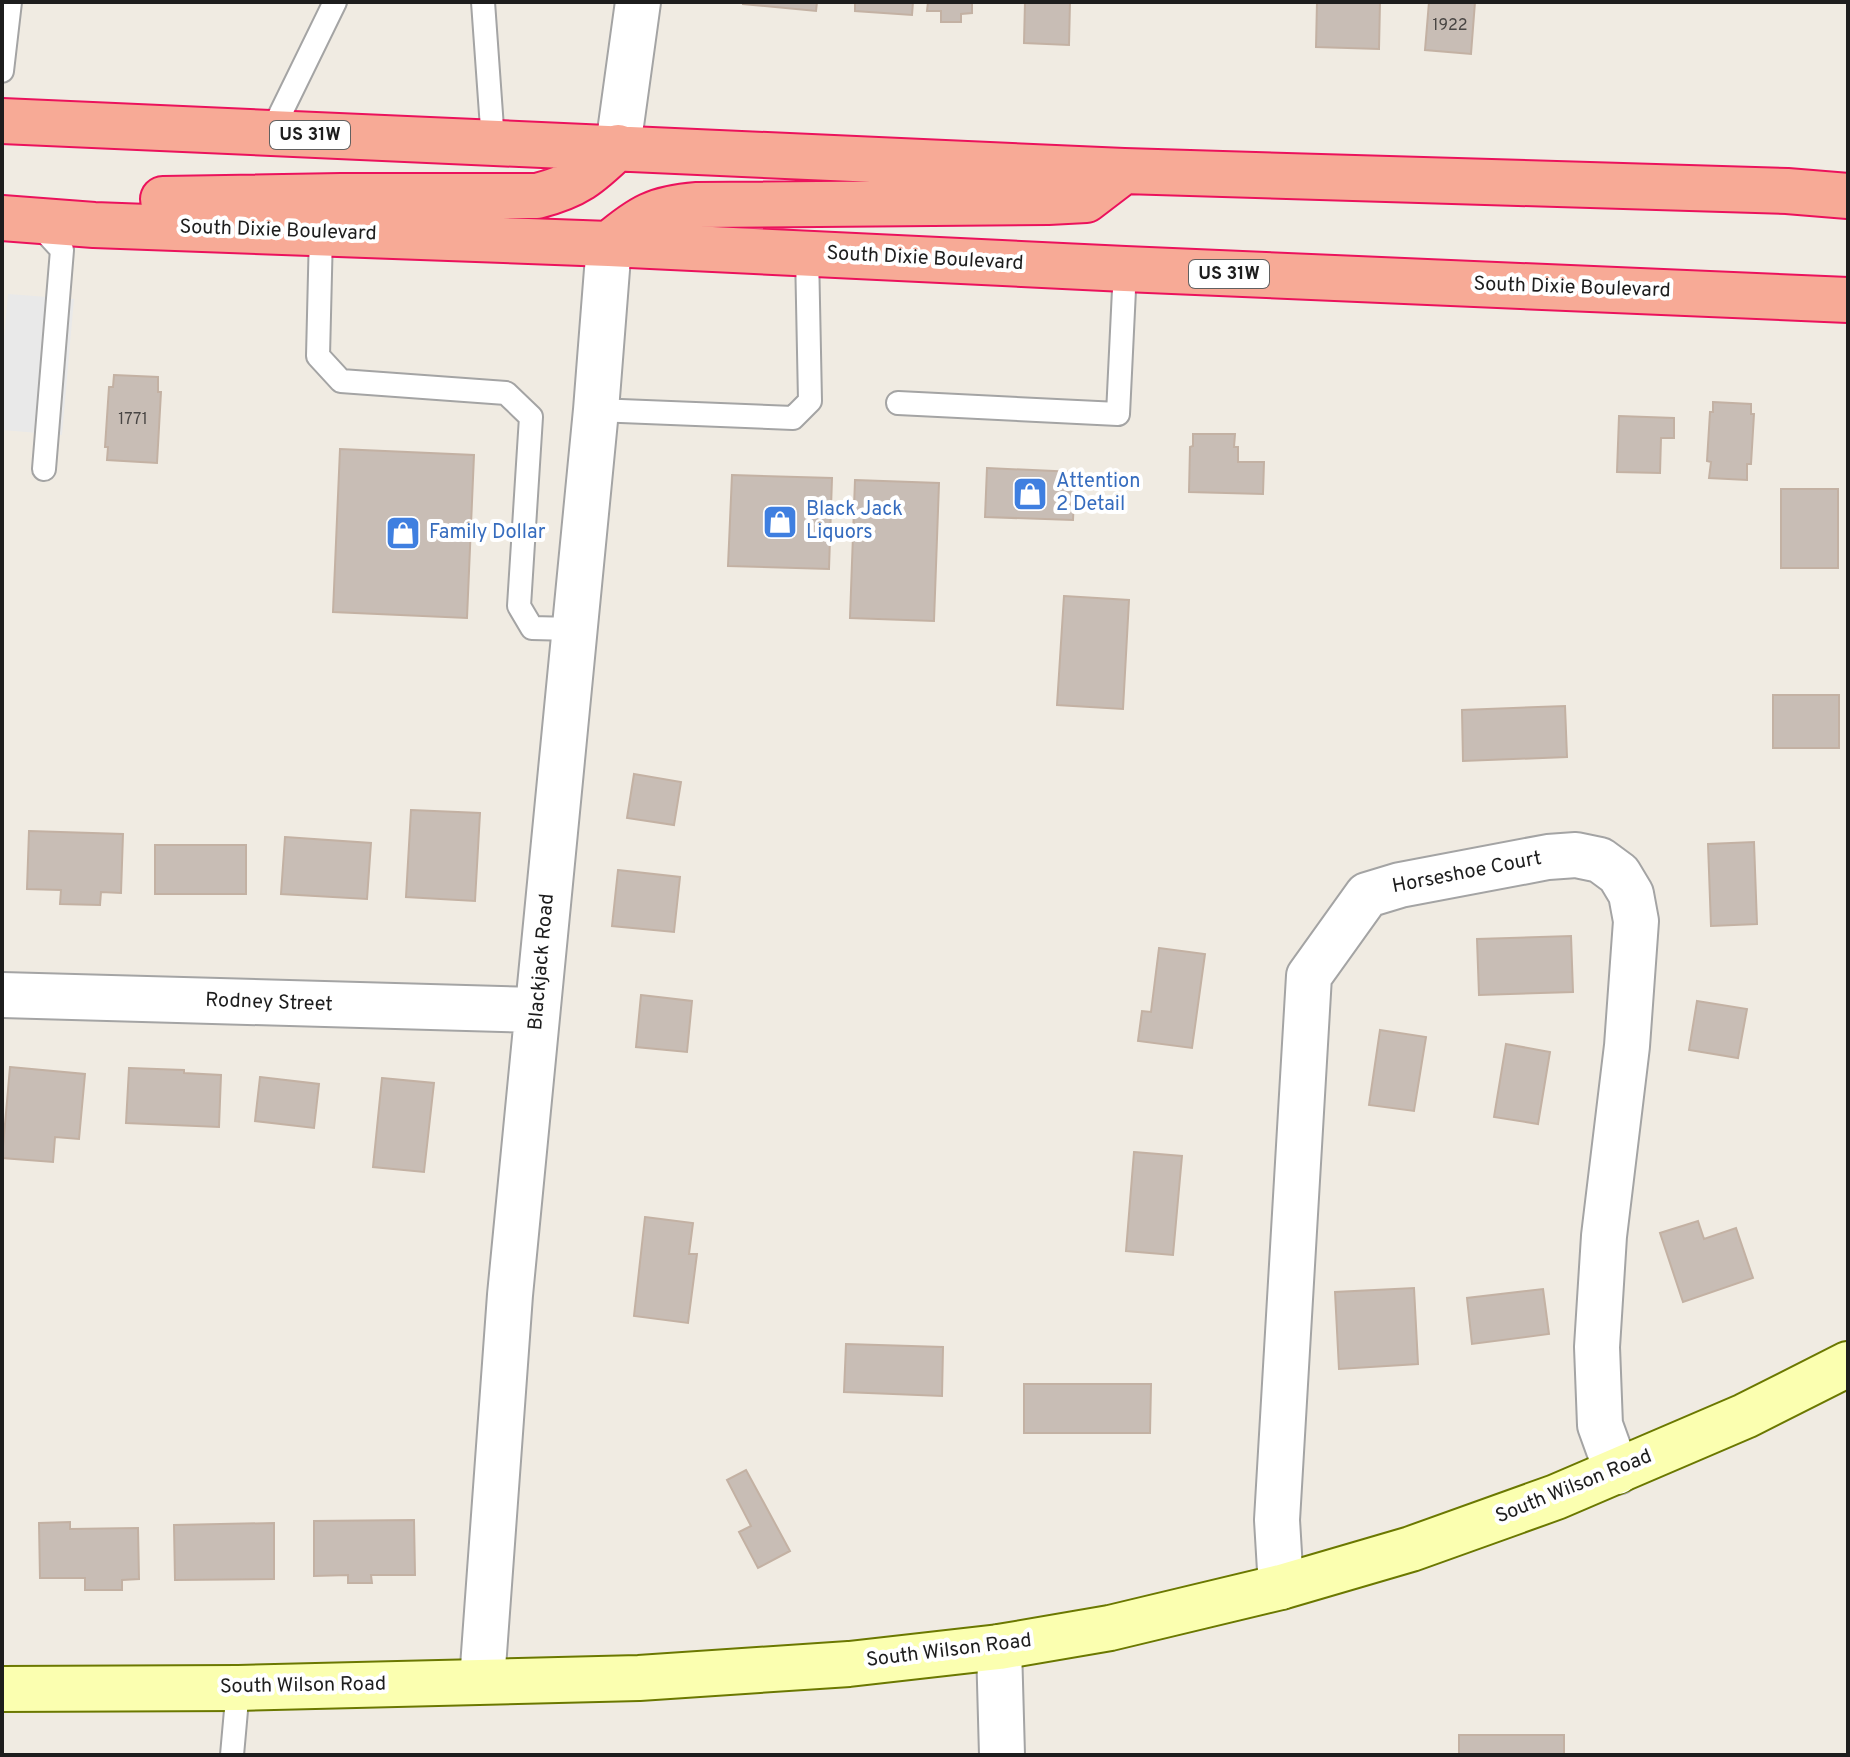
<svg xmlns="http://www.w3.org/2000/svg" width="1850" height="1757" font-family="Overpass,sans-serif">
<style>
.parking{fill:#e9e9e9}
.building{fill:#c8bdb5;stroke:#c3b1a3;stroke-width:2}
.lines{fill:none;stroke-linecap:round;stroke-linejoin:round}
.service-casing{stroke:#a4a4a4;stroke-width:26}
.minor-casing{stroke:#a4a4a4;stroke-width:48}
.secondary-casing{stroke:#6b7800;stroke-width:48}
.trunk-casing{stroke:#eb125c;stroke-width:48}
.service{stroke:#fff;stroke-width:22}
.minor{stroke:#fff;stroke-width:44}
.secondary{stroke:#fbffb0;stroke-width:44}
.trunk{stroke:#f7aa96;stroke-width:44}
.labels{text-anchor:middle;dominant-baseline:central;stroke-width:8;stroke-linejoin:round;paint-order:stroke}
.number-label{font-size:16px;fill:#484543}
.shield{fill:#fff;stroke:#616161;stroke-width:2}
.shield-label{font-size:18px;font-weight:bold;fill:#1d1d1d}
.street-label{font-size:20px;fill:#1d1d1d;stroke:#fff}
.shop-label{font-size:20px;fill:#366cbe;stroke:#fff;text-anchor:start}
</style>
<rect width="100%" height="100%" fill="#f0ebe2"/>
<path class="parking" d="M 8,294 L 74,299 L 62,435 L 2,430 L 2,360 Z"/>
<path class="building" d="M 743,2 L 817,2 L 816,11 L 743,4 Z
M 855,2 L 913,2 L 912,15 L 855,11 Z
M 928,2 L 972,2 L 972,13 L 961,14 L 961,22 L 941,22 L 941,11 L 927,11 Z
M 1025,2 L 1070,2 L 1069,45 L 1024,43 Z
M 1317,2 L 1380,2 L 1379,49 L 1316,47 Z
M 1429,2 L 1475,2 L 1471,54 L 1425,50 Z
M 114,375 L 158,377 L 158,392 L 161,392 L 157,463 L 107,460 L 108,447 L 105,447 L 109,387 L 113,387 Z
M 1713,402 L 1751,404 L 1751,414 L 1754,414 L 1751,464 L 1747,464 L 1747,480 L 1709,478 L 1711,462 L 1707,461 L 1710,412 L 1713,412 Z
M 1619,416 L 1674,418 L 1674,438 L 1661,438 L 1660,473 L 1617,472 Z
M 1193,434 L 1235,434 L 1234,447 L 1238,447 L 1238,462 L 1264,462 L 1263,494 L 1189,492 L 1190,447 L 1193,446 Z
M 340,449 L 474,455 L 467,618 L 333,612 Z
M 987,468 L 1075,472 L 1073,520 L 985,517 Z
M 732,475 L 832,478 L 829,569 L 728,566 Z
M 855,480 L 939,483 L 934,621 L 850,618 Z
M 1781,489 L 1838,489 L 1838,568 L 1781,568 Z
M 1064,596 L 1129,600 L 1123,709 L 1057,705 Z
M 1773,695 L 1839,695 L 1839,748 L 1773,748 Z
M 1565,706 L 1567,757 L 1463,761 L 1462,710 Z
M 634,774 L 681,782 L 674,825 L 627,818 Z
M 411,810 L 480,813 L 475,901 L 406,897 Z
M 29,831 L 123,834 L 121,893 L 101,892 L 100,905 L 60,904 L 61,890 L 27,889 Z
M 285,837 L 371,843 L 367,899 L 281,894 Z
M 1754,842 L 1757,924 L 1711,926 L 1708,844 Z
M 155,845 L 246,845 L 246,894 L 155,894 Z
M 618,870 L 680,877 L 674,932 L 612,926 Z
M 1571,936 L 1573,992 L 1479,995 L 1477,939 Z
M 1159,948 L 1205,954 L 1192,1048 L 1138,1041 L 1142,1011 L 1151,1012 Z
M 641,995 L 692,1001 L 687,1052 L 636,1047 Z
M 1697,1001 L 1747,1009 L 1738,1058 L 1689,1050 Z
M 1380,1030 L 1426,1037 L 1414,1111 L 1369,1105 Z
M 1506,1044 L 1550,1052 L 1538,1124 L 1494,1117 Z
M 10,1067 L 85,1074 L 79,1139 L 55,1137 L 53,1162 L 2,1158 Z
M 129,1068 L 184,1070 L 184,1073 L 221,1075 L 219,1127 L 126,1123 Z
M 260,1077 L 319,1084 L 314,1128 L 255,1121 Z
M 382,1078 L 434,1083 L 424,1172 L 373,1167 Z
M 1134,1152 L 1182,1156 L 1173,1255 L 1126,1251 Z
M 645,1217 L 693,1223 L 689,1254 L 697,1254 L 688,1323 L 634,1316 Z
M 1698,1221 L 1704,1239 L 1736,1228 L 1753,1278 L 1683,1302 L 1660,1233 Z
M 1414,1288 L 1418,1364 L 1339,1369 L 1335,1292 Z
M 1543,1289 L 1549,1334 L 1472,1344 L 1467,1298 Z
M 846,1344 L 943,1347 L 942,1396 L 844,1392 Z
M 1024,1384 L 1151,1384 L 1150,1433 L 1024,1433 Z
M 746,1470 L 790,1551 L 758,1568 L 739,1532 L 751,1526 L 727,1480 Z
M 414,1520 L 415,1575 L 371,1575 L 372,1583 L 348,1583 L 348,1575 L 314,1576 L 314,1521 Z
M 70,1522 L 70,1529 L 138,1528 L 139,1579 L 122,1580 L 122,1590 L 85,1590 L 85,1578 L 40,1578 L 39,1523 Z
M 274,1523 L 274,1579 L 175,1580 L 174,1525 Z
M 1459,1735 L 1564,1735 L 1564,1755 L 1459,1755 Z"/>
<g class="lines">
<g class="service-casing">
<path id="service" d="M 483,2 L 493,142
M 2,71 L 10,2
M 271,133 L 335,2
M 38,224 L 62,250 L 44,469
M 321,233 L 318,356 L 341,381 L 506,393 L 531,417 L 519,606 L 532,628 L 573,629
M 898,403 L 1118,414 L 1125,269
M 596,410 L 793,418 L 810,401 L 807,253
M 232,1755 L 238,1688"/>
</g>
<g class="minor-casing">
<path id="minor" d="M 618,147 L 638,2
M 2,995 L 537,1010
M 1281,1587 L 1277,1520 L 1309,976 L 1367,895 L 1400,885 L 1548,857 L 1576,855 L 1600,860 L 1619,874 L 1631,894 L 1636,921 L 1627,1046 L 1604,1236 L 1597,1347 L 1600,1425 L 1617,1472
M 999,1647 L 1002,1755
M 482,1681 L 510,1295 L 596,410 L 609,244"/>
</g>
<g class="secondary-casing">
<path id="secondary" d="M 2,1689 L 238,1688 L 639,1678 L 849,1664 L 999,1647 L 1110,1628 L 1281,1587 L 1411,1549 L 1556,1497 L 1745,1416 L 1848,1364"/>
</g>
<g class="trunk-casing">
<path id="trunk" d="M 2,121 L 1124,171 L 1787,191 L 1848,196
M 163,199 L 341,196 L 537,196 C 576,186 589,175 618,147
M 2,218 L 94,225 L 609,244 L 1125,269 L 1848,300
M 609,244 C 641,217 656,208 697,205 L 1048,202 L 1086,200 L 1124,171"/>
</g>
<use href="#service" class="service"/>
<use href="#minor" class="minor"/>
<use href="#secondary" class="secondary"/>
<use href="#trunk" class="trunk"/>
</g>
<defs>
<g id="shop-square" transform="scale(1.8)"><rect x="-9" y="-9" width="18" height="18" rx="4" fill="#3f7fe0" stroke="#fff"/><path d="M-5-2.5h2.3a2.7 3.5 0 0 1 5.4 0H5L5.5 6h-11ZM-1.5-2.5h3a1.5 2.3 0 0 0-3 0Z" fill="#fff"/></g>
</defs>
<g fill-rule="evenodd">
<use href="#shop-square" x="1030" y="494"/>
<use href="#shop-square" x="780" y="522"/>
<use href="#shop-square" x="403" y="533"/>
</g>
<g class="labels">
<g class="number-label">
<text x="1450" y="26">1922</text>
<text x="133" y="420">1771</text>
</g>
<g class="shield">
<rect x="270" y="121" width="80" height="28" rx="6"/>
<rect x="1189" y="260" width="80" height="28" rx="6"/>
</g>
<g class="shield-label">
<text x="310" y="135">US 31W</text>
<text x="1229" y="274">US 31W</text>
</g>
<g class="street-label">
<text transform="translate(278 231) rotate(2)">South Dixie Boulevard</text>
<text transform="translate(925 259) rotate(3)">South Dixie Boulevard</text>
<text transform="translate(1572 288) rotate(2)">South Dixie Boulevard</text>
<text transform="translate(1467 873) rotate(-11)">Horseshoe Court</text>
<text transform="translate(542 962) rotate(-85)">Blackjack Road</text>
<text transform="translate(269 1003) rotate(2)">Rodney Street</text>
<text transform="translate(1574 1487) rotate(-22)">South Wilson Road</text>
<text transform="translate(949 1651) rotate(-7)">South Wilson Road</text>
<text transform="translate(303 1686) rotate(-1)">South Wilson Road</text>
</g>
<g class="shop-label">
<text x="1056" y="482">Attention<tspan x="1056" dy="23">2 Detail</tspan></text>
<text x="806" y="510">Black Jack<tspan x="806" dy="23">Liquors</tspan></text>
<text x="429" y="533">Family Dollar</text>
</g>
</g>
<rect width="1850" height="1757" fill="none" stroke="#1d1d1d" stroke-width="8"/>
</svg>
